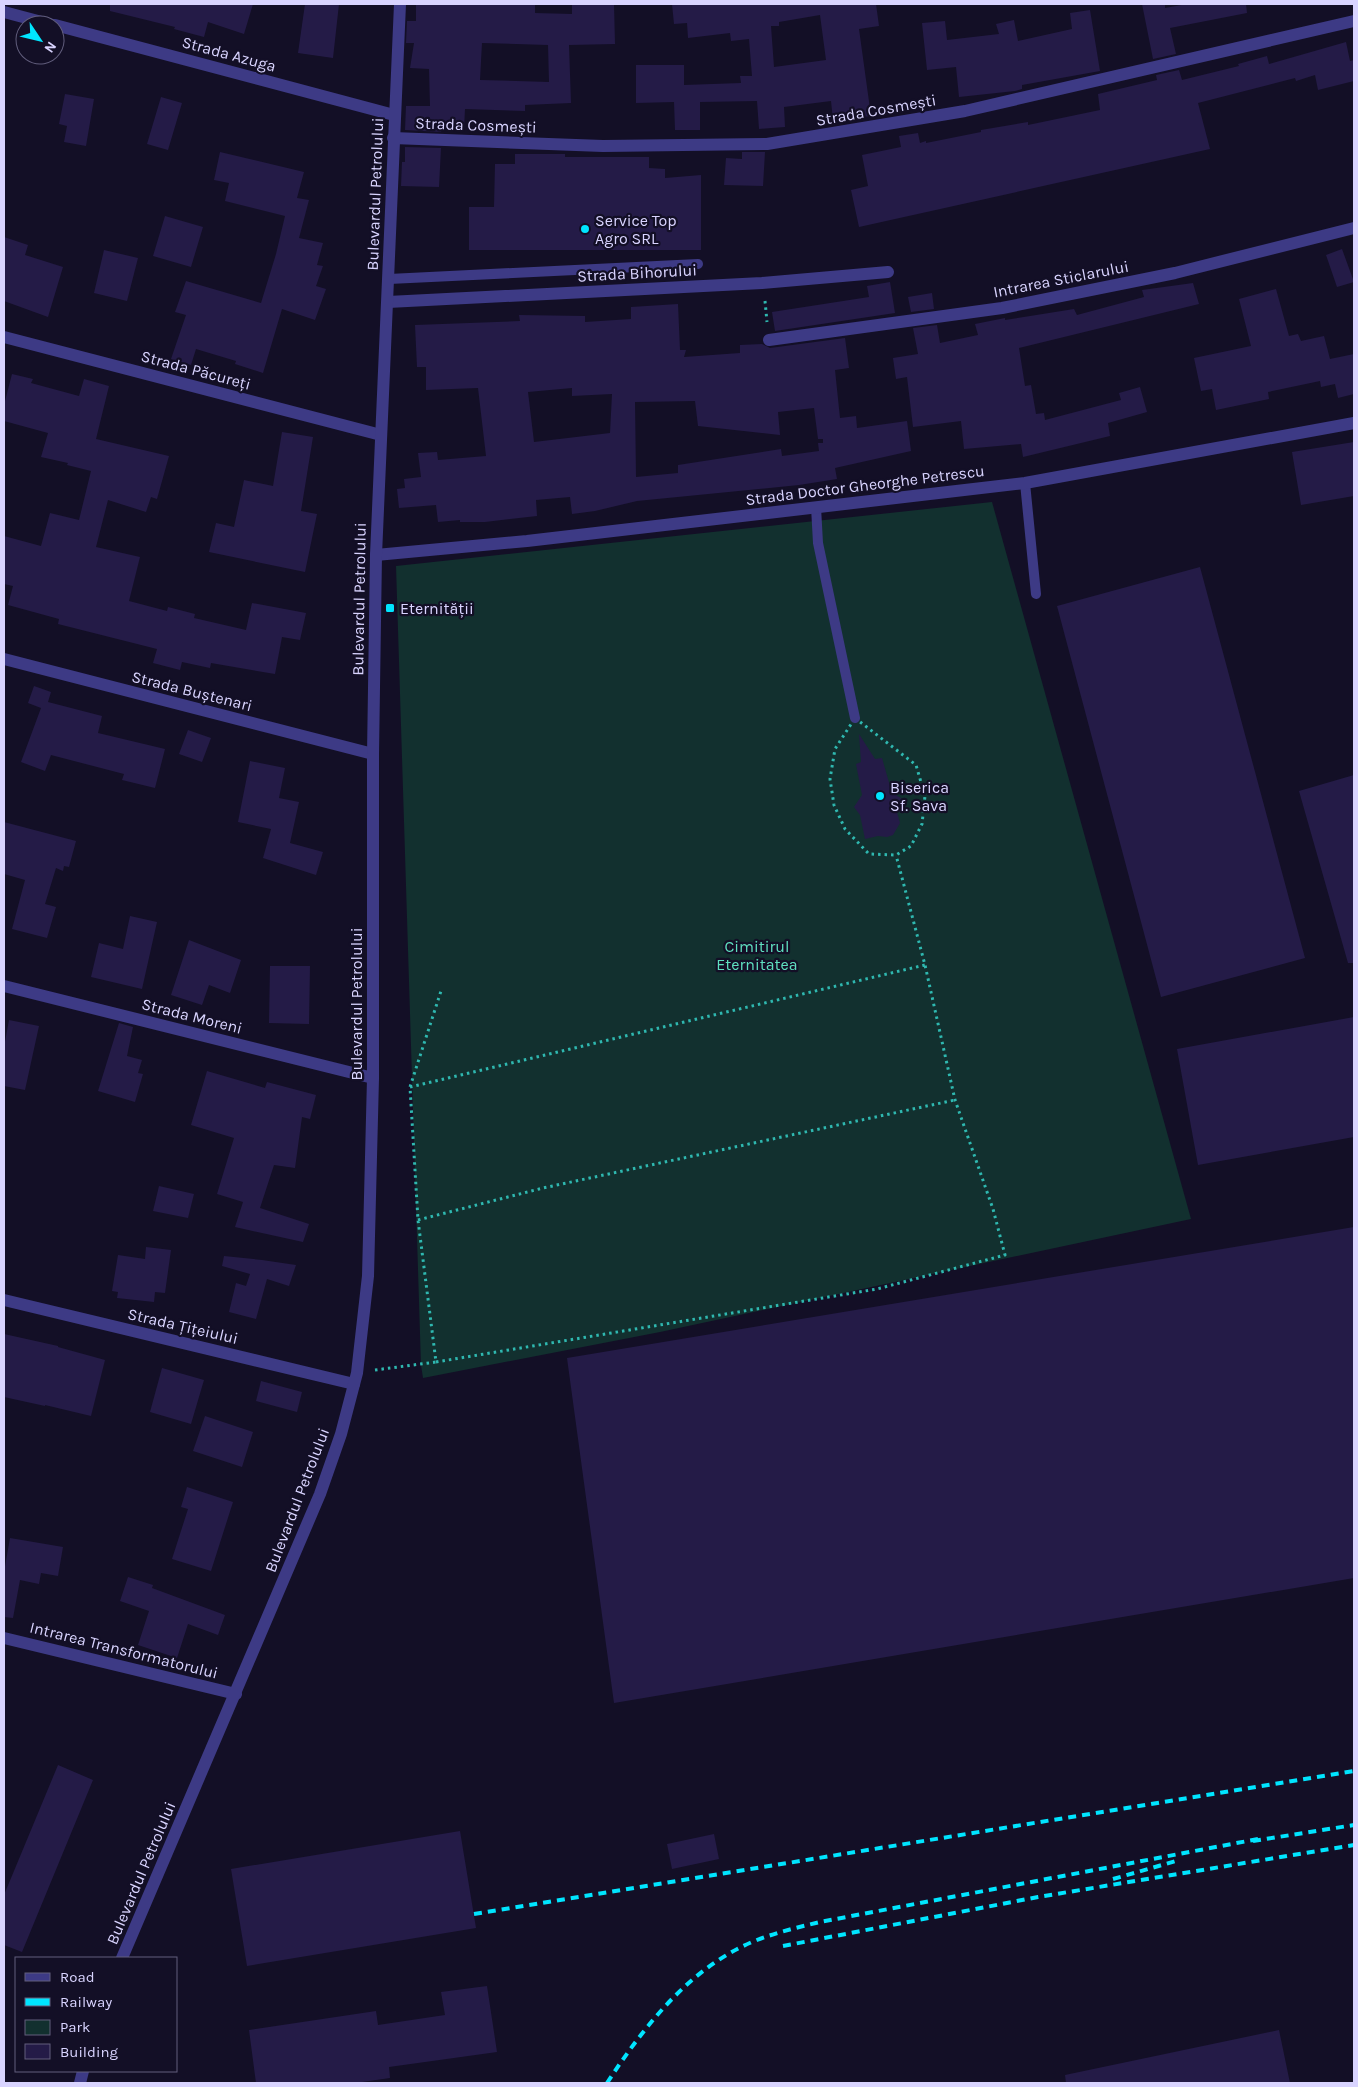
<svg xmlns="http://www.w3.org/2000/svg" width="1358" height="2087" font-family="Karla,sans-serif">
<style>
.green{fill:#12302f}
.building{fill:#241b47;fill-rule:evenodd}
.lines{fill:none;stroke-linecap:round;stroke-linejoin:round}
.path{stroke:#2fb8b0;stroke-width:3;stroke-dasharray:2.5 4;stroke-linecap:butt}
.service{stroke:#3d3a85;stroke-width:10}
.minor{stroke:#3d3a85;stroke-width:12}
.tertiary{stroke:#3d3a85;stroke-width:12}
.rail{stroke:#00e5ff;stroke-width:4;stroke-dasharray:8 6;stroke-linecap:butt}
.poi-dot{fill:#00e5ff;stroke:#130f26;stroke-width:2}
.labels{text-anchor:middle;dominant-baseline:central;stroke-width:4.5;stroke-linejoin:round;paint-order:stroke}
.street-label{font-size:16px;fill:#d9d4ff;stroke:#130f26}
.poi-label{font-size:16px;fill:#d9d4ff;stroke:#130f26;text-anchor:start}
.park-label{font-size:16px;fill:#5fe0c0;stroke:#130f26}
</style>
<rect width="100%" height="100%" fill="#130f26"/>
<path class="green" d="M 992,502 L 1191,1219 L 660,1332 L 423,1378 L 421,1365 L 396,566 Z"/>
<path class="building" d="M 110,4 L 253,4 L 244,34 L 208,22 L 204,37 L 174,29 L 175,27 L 110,11 Z
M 305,4 L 339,4 L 333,58 L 298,53 Z
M 416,4 L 535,4 L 535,13 L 572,14 L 572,4 L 614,4 L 615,44 L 569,45 L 571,103 L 525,105 L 525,111 L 465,109 L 464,129 L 442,128 L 441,132 L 405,130 L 406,106 L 430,106 L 429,69 L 410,68 L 414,43 L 406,43 L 407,21 L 416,21 ZM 482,43 L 548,45 L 549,82 L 480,80 Z
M 672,4 L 876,4 L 879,26 L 859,29 L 871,116 L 833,120 L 831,101 L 784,107 L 785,127 L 759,129 L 757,101 L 700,102 L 700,130 L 675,130 L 674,102 L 636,103 L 636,65 L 684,65 L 684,85 L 741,83 L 740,76 L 752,76 L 749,39 L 731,41 L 730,33 L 688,38 L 687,23 L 674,24 ZM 820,15 L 826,60 L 774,67 L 771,26 L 779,26 L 779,22 Z
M 1142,4 L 1165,4 L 1165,8 L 1187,4 L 1246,4 L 1247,13 L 1170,28 L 1176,54 L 1153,59 Z
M 1090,10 L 1100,71 L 1022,85 L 1022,89 L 1015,91 L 959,97 L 956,67 L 927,70 L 922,23 L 945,21 L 947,40 L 999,34 L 996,24 L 1014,20 L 1018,41 L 1072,29 L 1070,13 Z
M 1346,42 L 1350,61 L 1354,60 L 1354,81 L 1318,90 L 1315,75 L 1296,81 L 1295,78 L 1198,103 L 1210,149 L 859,227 L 851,190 L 868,186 L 862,155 L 901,147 L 899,136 L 918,133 L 920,143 L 926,141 L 926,143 L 981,132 L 981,130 L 1028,122 L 1028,125 L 1100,110 L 1098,94 L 1157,80 L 1156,75 L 1179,70 L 1182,80 L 1239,66 L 1238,64 L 1267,56 L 1269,64 Z
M 65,94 L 94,99 L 86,146 L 64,142 L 67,126 L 59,124 Z
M 161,97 L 182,103 L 168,150 L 147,144 Z
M 405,147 L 441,148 L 439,187 L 401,186 L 402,162 L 405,162 Z
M 220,152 L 304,172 L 297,198 L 309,200 L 299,238 L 323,243 L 317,265 L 323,266 L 316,286 L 326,289 L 315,320 L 282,309 L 263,373 L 235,364 L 236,361 L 196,349 L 191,365 L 171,359 L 186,315 L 175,312 L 186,281 L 261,303 L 276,254 L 285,216 L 225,201 L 229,183 L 214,180 Z
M 742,152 L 765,152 L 763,186 L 724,185 L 726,158 L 742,159 Z
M 515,154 L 565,154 L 565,157 L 649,157 L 649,168 L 665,169 L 665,178 L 701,175 L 701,250 L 469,250 L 469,207 L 494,207 L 495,164 L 515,164 Z
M 165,216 L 203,227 L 191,267 L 153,256 Z
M 4,237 L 28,245 L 25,255 L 63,267 L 48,317 L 4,301 Z
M 1342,249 L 1354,282 L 1337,287 L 1326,255 Z
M 104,250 L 138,258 L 127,301 L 94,293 Z
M 890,282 L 895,313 L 775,331 L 772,312 L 869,297 L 867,286 Z
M 1193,283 L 1199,304 L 1019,348 L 1025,386 L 1031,385 L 1036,414 L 1044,413 L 1045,420 L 1121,400 L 1119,393 L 1140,387 L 1147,412 L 1108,423 L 1110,436 L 1023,457 L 1021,444 L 964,449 L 961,421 L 913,427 L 907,377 L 896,379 L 893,358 L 918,354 L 913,328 L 937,325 L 940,343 L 978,335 L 975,324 L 1005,318 L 1005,320 L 1074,309 L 1077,315 L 1144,297 L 1142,290 Z
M 1276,289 L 1289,336 L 1298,334 L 1301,341 L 1324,336 L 1330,359 L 1354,354 L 1354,394 L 1338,398 L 1335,384 L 1321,387 L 1320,381 L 1268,392 L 1269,399 L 1216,410 L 1212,389 L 1201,391 L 1194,358 L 1251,346 L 1239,299 Z
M 932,293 L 934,309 L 911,312 L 908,297 Z
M 678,304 L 680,350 L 686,350 L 684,357 L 740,353 L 740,345 L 762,344 L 770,348 L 845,338 L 849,368 L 835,370 L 840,418 L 856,416 L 857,428 L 907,421 L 911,451 L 835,468 L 837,479 L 799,485 L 637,501 L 595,511 L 572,514 L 570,497 L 536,500 L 537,516 L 485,522 L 460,522 L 460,520 L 438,522 L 436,505 L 399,508 L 397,489 L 405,488 L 404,479 L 421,477 L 418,453 L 437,452 L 438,460 L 486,456 L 478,388 L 426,390 L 426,367 L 417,367 L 415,325 L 520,321 L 519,315 L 585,316 L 585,322 L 631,319 L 631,307 ZM 572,388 L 572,396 L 612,394 L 610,433 L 534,442 L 528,392 ZM 695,401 L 698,426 L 780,435 L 778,412 L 814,408 L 818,439 L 823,439 L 823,443 L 818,443 L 819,451 L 782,456 L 781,449 L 678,465 L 678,473 L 636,477 L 635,402 Z
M 12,374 L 33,379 L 31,383 L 79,396 L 84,379 L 109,386 L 96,439 L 169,456 L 157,499 L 151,497 L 146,512 L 108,500 L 96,547 L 140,557 L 129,601 L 167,611 L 168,607 L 195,614 L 194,618 L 246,630 L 252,603 L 306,613 L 300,640 L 282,637 L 275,674 L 211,663 L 210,668 L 182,662 L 180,670 L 153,663 L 157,649 L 58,624 L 59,619 L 8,605 L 13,586 L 4,584 L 4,536 L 41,546 L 50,513 L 79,520 L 91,471 L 67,465 L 68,463 L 41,457 L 48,433 L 4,421 L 4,405 Z
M 282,432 L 313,437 L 301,511 L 317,514 L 305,572 L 209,552 L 216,523 L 234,527 L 244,480 L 273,486 Z
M 1354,442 L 1354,496 L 1301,505 L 1292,452 Z
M 1200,567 L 1305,958 L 1161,997 L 1057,606 Z
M 34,686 L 51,692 L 48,702 L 102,716 L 98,733 L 165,749 L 155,788 L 122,780 L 124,774 L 51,755 L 45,771 L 21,762 L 41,708 L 28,703 Z
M 188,730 L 211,738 L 202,762 L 179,754 Z
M 859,734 L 875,759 L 882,758 L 892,793 L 901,798 L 902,806 L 897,812 L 900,823 L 893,835 L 887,837 L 878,836 L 865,839 L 860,815 L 854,807 L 862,795 L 856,764 L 861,762 Z
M 250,761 L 285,768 L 279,798 L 299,802 L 290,843 L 323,852 L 316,875 L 263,858 L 271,829 L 238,822 Z
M 1354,775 L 1354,963 L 1348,963 L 1299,791 Z
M 4,822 L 76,841 L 69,867 L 64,866 L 63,871 L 56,868 L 45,904 L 56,907 L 47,938 L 12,929 L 25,880 L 4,874 Z
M 130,916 L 157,922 L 142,989 L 91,977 L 99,943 L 123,949 Z
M 189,940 L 241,960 L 230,993 L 209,985 L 202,1005 L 171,995 Z
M 270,966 L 310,966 L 309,1024 L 269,1023 Z
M 1354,1017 L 1354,1137 L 1198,1165 L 1177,1049 Z
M 9,1020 L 39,1026 L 25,1090 L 4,1086 L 4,1047 Z
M 119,1023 L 133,1027 L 127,1056 L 142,1060 L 138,1073 L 143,1074 L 135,1102 L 98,1091 Z
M 207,1071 L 265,1088 L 267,1082 L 316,1095 L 310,1119 L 302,1117 L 295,1168 L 274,1165 L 260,1208 L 309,1224 L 303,1242 L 235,1227 L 243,1202 L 217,1194 L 234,1138 L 191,1125 Z
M 159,1186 L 194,1194 L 188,1218 L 153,1211 Z
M 1354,1227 L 1354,1578 L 614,1703 L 567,1358 Z
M 146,1247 L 171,1250 L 165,1293 L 155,1292 L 154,1302 L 117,1298 L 118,1292 L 112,1291 L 118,1255 L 145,1259 Z
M 224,1256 L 262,1260 L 296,1265 L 289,1286 L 267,1279 L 256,1319 L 229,1312 L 236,1283 L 246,1286 L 250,1274 L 222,1266 Z
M 4,1334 L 58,1346 L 58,1347 L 105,1360 L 91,1416 L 45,1405 L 45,1406 L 4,1397 Z
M 162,1368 L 204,1380 L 191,1424 L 150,1412 Z
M 261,1381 L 302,1392 L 297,1412 L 256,1401 Z
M 205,1416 L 253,1432 L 242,1467 L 193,1451 Z
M 187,1487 L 233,1502 L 211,1571 L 172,1559 L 188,1509 L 181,1507 Z
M 10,1538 L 63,1547 L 58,1576 L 41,1573 L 39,1584 L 20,1580 L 13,1618 L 4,1617 L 4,1572 Z
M 128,1577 L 153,1585 L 152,1588 L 225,1615 L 218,1635 L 188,1624 L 177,1658 L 138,1645 L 149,1611 L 120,1601 Z
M 58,1765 L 93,1780 L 22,1952 L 4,1945 L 4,1895 Z
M 460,1831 L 476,1928 L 247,1966 L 231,1869 Z
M 714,1834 L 719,1859 L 672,1869 L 667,1844 Z
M 487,1986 L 497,2052 L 389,2067 L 390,2078 L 355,2083 L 256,2083 L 249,2030 L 376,2011 L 378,2025 L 445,2015 L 441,1992 Z
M 1279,2030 L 1290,2083 L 1066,2083 L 1065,2075 Z"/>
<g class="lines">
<path class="path" d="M 765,301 L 767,322
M 855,718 L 916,765 L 925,796 L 922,824 L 911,846 L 896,855 L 869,854 L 845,829 L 834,805 L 830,779 L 835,749 Z
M 410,1087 L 925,965
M 418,1220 L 543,1188 L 955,1100
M 436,1362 L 877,1289 L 1005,1255 L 993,1209 L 955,1100 L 925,965 L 896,855
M 375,1370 L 436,1362 L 418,1220 L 410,1087 L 441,991"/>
<path class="service" d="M 389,279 L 698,264
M 1025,483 L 1036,594
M 816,507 L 818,543 L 855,718"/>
<path class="minor" d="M 4,12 L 53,25
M 55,25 L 394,115
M 393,138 L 603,146 L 767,144 L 965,111 L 1354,21
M 388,302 L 762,283 L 888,272
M 4,337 L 381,435
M 769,340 L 1002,308 L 1175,273 L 1354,228
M 376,555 L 527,541 L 1025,483 L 1354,423
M 4,659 L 373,754
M 4,986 L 373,1078
M 4,1300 L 354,1384
M 4,1638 L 236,1694"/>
<path class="tertiary" d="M 122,1958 L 320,1494 L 341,1434 L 357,1373 L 368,1276 L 373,1078 L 373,754 L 376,555 L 400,4
M 80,2083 L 83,2071"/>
<path class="rail" d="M 1253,1841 L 1354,1825
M 1113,1879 L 1176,1861
M 474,1914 L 1354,1771
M 783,1946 L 1038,1897 L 1354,1845
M 607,2083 C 645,2025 691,1966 757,1940 C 778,1932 799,1927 820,1922 L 1258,1839"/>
</g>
<g class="poi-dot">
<circle cx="585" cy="229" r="5"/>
<rect x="385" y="603" width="10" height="10" rx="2.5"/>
<circle cx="880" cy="796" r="5"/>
</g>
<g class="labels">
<g class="street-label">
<text transform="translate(229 54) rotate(15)">Strada Azuga</text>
<text transform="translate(876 110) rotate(-10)">Strada Cosmești</text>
<text transform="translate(476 125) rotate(2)">Strada Cosmești</text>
<text transform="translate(375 194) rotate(-88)">Bulevardul Petrolului</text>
<text transform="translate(637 273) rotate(-3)">Strada Bihorului</text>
<text transform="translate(1061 279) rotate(-11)">Intrarea Sticlarului</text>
<text transform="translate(196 370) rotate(15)">Strada Păcureți</text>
<text transform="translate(865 485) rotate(-7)">Strada Doctor Gheorghe Petrescu</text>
<text transform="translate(359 599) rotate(-89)">Bulevardul Petrolului</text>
<text transform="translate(192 691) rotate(14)">Strada Buștenari</text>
<text transform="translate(356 1004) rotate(-90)">Bulevardul Petrolului</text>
<text transform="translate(192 1016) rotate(14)">Strada Moreni</text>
<text transform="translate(183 1326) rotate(13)">Strada Țițeiului</text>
<text transform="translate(297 1500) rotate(-69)">Bulevardul Petrolului</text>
<text transform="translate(124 1650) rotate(14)">Intrarea Transformatorului</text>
<text transform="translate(141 1873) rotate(-67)">Bulevardul Petrolului</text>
</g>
<g class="poi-label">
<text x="595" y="220">Service Top<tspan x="595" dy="18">Agro SRL</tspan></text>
<text x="400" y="608">Eternității</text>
<text x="890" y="787">Biserica<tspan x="890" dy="18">Sf. Sava</tspan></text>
</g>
<g class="park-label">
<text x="757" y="946">Cimitirul<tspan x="757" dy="18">Eternitatea</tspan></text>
</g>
</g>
<rect width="1358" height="2087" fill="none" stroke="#d9d4ff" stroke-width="10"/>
<rect x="15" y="1957" width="162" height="115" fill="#130f26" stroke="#625e7d"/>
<rect x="25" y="1973" width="25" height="8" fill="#3d3a85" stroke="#625e7d"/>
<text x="60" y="1982" font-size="15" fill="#d9d4ff">Road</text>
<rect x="25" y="1998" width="25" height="8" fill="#00e5ff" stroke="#625e7d"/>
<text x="60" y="2007" font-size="15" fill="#d9d4ff">Railway</text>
<rect x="25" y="2020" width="25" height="15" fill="#12302f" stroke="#625e7d"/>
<text x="60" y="2032" font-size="15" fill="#d9d4ff">Park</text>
<rect x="25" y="2044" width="25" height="15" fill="#241b47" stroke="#625e7d"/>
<text x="60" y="2057" font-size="15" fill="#d9d4ff">Building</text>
<g transform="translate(40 40) rotate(125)"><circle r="24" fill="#130f26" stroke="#625e7d"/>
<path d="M0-4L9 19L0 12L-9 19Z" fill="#00e5ff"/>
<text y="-8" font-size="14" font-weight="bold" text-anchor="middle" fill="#d9d4ff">N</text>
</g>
</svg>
